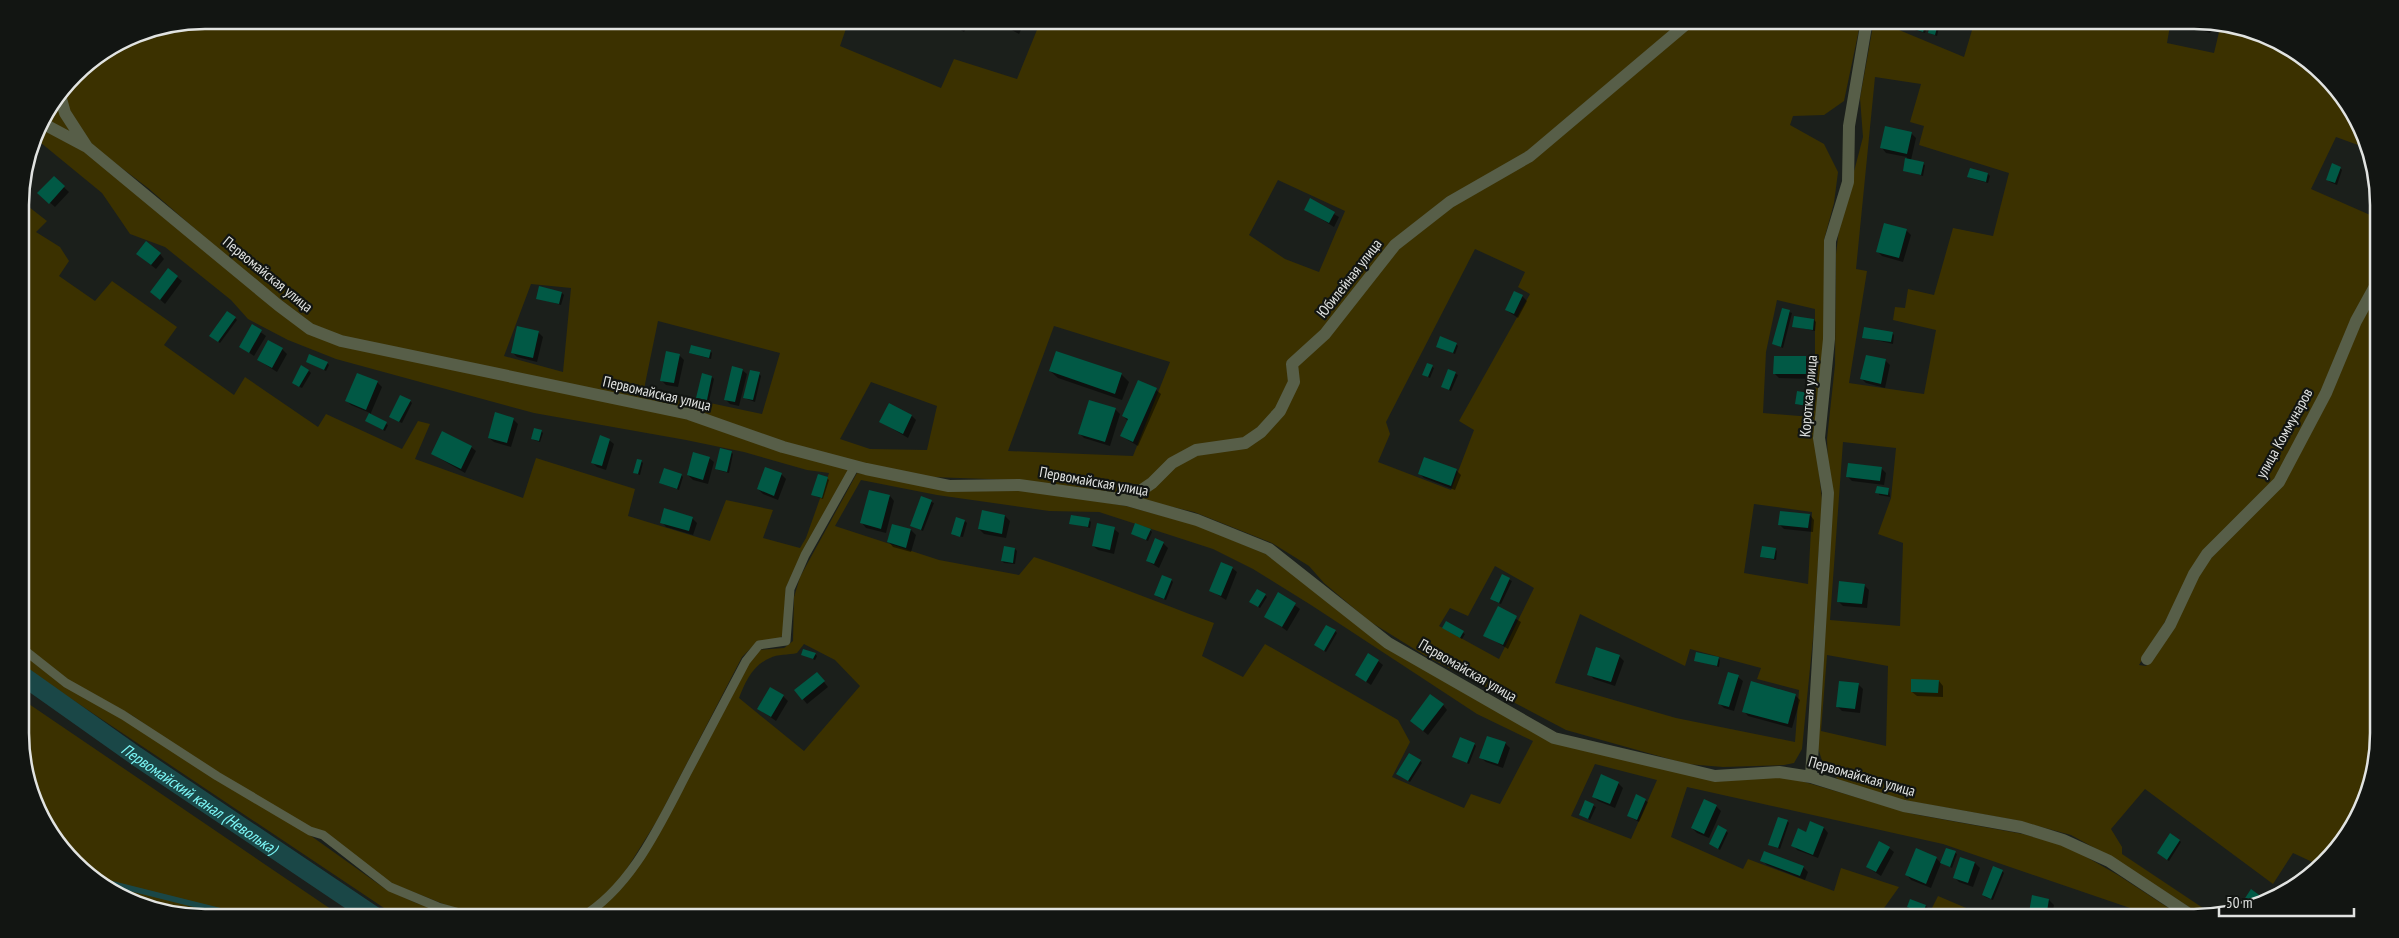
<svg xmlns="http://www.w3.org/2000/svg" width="2399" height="938" font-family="'PT Sans Narrow',sans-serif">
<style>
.green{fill:#3b3100;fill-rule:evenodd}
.shadow{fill:#0007}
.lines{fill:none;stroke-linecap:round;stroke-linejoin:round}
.stream{stroke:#1a4747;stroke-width:5.5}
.canal{stroke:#1a4747;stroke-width:19}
.building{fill:#015945}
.lane{stroke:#575e48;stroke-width:9}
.street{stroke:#575e48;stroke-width:12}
.labels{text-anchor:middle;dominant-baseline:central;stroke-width:4.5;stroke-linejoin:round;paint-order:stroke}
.street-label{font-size:15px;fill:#e1e3e1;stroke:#121512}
.water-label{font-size:16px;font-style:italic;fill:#7cf7f7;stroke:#121512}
.rim{fill:none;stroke:#e1e3e1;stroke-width:2.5}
</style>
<rect width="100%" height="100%" fill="#1b1f1b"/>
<path class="green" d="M 205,20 L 849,20 L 840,46 L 941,88 L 954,59 L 1017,79 L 1041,20 L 1861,20 L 1844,101 L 1824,115 L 1793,116 L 1790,125 L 1824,144 L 1838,172 L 1834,203 L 1824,240 L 1825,340 L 1815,437 L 1822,500 L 1814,628 L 1802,749 L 1794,763 L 1784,765 L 1723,767 L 1687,764 L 1566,730 L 1424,655 L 1369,621 L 1324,583 L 1309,566 L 1272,543 L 1194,512 L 1125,496 L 1016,480 L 931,477 L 866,464 L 783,442 L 340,336 L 312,324 L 241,269 L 148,188 L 94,147 L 72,117 L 63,92 L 83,66 L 134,34 ZM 1278,180 L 1345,211 L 1319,272 L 1285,259 L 1249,235 ZM 1475,249 L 1525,272 L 1518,287 L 1530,294 L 1459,421 L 1474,430 L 1451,490 L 1378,462 L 1390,434 L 1386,422 ZM 531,284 L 571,288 L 563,372 L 504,356 ZM 1777,300 L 1815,309 L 1815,394 L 1812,417 L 1763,413 L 1766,352 ZM 658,321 L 780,353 L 762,414 L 644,389 ZM 1054,326 L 1170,362 L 1133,456 L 1008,451 ZM 871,382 L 937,406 L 927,450 L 870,449 L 840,439 ZM 1754,504 L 1812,512 L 1808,584 L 1744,573 ZM 1495,566 L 1534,588 L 1499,659 L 1439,626 L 1450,608 L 1468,616 ZM 1580,614 L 1685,666 L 1690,649 L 1761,668 L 1757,679 L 1799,690 L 1795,742 L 1676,718 L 1555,683 Z
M 1874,20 L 1888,20 L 1887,25 L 1964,57 L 1975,20 L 2171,20 L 2167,43 L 2214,53 L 2221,24 C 2231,26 2245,26 2255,30 C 2307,51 2354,94 2369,149 L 2336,137 L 2311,189 L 2377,218 L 2378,275 L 2324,391 L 2277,481 L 2206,553 L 2139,665 L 2146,666 L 2154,656 L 2202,568 L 2282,482 L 2378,286 L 2379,733 L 2369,793 L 2341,845 L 2321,866 L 2293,853 L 2273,884 L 2145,789 L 2111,829 L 2122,847 L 2122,854 L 2215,916 L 2206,918 L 2118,861 L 2071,835 L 2015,820 L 1897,799 L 1839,780 L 1824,767 L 1818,748 L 1828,464 L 1827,439 L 1835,365 L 1836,254 L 1839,229 L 1863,137 L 1860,98 ZM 1875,77 L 1921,84 L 1910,122 L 1924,126 L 1919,145 L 2009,173 L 1993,236 L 1953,228 L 1934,295 L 1908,289 L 1905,308 L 1895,307 L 1893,320 L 1936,330 L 1924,394 L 1849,383 L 1867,271 L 1856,269 ZM 1843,442 L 1896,448 L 1891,498 L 1878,534 L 1903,543 L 1900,626 L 1830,620 ZM 1827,655 L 1888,666 L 1886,746 L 1821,731 Z
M 57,100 L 75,137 L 42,119 Z
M 39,125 L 90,155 L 309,332 L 688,418 L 849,470 L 786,587 L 783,635 L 778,640 L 753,646 L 742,657 L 658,819 L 623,875 L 608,892 L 582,914 L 573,918 L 490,918 L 446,905 L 393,884 L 313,829 L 197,760 L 133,716 L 70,681 L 23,645 L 20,200 L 47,221 L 36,232 L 60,247 L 69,261 L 59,276 L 95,301 L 112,281 L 177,327 L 164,345 L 234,395 L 245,377 L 318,427 L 326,414 L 402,449 L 418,421 L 430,424 L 415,459 L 523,498 L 536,458 L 635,489 L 628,516 L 710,541 L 726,500 L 773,510 L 763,538 L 800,548 L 806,538 L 829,473 L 807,470 L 744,452 L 686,440 L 534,413 L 336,359 L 288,340 L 248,319 L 231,300 L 165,247 L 130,234 L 102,193 L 35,138 Z
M 857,473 L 892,478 L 1019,488 L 1126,506 L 1196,525 L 1266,554 L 1386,644 L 1551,741 L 1722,781 L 1781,775 L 1913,814 L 2023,834 L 2067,846 L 2118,875 L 2184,918 L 2131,918 L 2133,909 L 1943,844 L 1687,787 L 1671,837 L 1743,869 L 1748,859 L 1834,891 L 1841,868 L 1899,887 L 1877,918 L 588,918 L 618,891 L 747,665 L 758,650 L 784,648 L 793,641 L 794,597 L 800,577 ZM 861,480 L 937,495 L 1049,511 L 1099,512 L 1213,549 L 1253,569 L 1311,605 L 1477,714 L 1533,741 L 1500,804 L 1471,794 L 1464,808 L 1392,777 L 1410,742 L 1398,720 L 1265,644 L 1243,677 L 1202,656 L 1214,623 C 1153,601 1095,576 1034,557 L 1019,575 L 939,560 L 835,526 ZM 804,644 L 835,660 L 860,686 L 804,751 L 739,698 C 745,682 753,665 770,658 C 777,654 789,655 797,653 ZM 1595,764 L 1657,780 L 1631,839 L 1571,816 Z
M 23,653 L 122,719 L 307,833 L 384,888 L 416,903 L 464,918 L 399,918 L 40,678 L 23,665 Z
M 23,700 L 344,918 L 205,918 L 145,908 L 102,887 L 66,855 L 39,815 L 24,769 Z
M 1938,896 L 1985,916 L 1985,918 L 1927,918 Z"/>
<path class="shadow" d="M 945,20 L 971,20 L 964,32 Z
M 1005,20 L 1026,20 L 1019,34 L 1008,28 L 1004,24 Z
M 1902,20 L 1926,23 L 1928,25 L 1925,33 L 1902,26 Z
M 1933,20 L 1941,20 L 1937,36 L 1929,33 Z
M 2183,20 L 2194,20 L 2213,23 L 2210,33 L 2188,25 Z
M 1911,133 L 1916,138 L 1911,160 L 1925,165 L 1923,176 L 1904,170 L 1907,157 L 1886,153 L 1882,148 Z
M 2340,168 L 2342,170 L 2337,185 L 2330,182 L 2328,180 Z
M 1970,169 L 1988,174 L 1990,176 L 1988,183 L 1970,178 L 1968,176 Z
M 54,178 L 69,192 L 55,207 L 39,193 Z
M 1310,200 L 1339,217 L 1334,227 L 1305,209 Z
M 1906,230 L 1911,235 L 1903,262 L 1882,256 L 1877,251 Z
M 160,254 L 164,259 L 156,269 L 142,258 Z
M 168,270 L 182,281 L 165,304 L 156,296 Z
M 562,293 L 564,295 L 561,305 L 538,298 Z
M 1522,296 L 1527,301 L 1518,318 L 1506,310 Z
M 1782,309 L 1792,313 L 1783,348 L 1773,344 Z
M 235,318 L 237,320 L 220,343 L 213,338 Z
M 1814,320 L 1816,322 L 1815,331 L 1793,326 Z
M 252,326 L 266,336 L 254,356 L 241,347 Z
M 538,332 L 543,337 L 537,362 L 517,357 L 513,353 Z
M 1892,333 L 1894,335 L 1893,344 L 1863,337 Z
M 1456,344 L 1458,346 L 1455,354 L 1437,346 Z
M 282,349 L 287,354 L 277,372 L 258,360 Z
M 710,351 L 712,353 L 711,359 L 690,353 Z
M 679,355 L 684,360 L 678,387 L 666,385 L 661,380 Z
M 1806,358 L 1810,362 L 1810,379 L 1779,378 L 1774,373 Z
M 1885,360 L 1890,365 L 1885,388 L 1866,383 L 1862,379 Z
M 310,363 L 327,363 L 329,365 L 326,371 Z
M 1428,365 L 1434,368 L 1430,378 L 1424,375 Z
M 742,370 L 747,374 L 739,406 L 730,404 L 725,399 Z
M 1449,370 L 1458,375 L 1451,391 L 1442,387 Z
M 309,371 L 311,373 L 302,388 L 295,385 Z
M 1050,371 L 1121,374 L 1129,382 L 1122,400 L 1058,378 Z
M 759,374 L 761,376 L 755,402 L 747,399 L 745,397 Z
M 712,377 L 714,379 L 709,401 L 700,399 L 698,397 Z
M 377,382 L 382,387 L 370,415 L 388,425 L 385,431 L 366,421 L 370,413 L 351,405 L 346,400 Z
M 1156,390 L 1161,394 L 1138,446 L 1121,436 L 1128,421 L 1123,416 Z
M 1814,395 L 1816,397 L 1814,408 L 1796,404 Z
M 410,401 L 412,403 L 402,423 L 393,419 Z
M 1115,409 L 1120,414 L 1110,446 L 1084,438 L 1080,434 Z
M 912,416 L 916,420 L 908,438 L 881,422 Z
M 513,419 L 518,424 L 511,447 L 494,442 L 489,438 Z
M 541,431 L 543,433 L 540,442 L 534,440 L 532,438 Z
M 609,440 L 614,444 L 606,470 L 597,467 L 593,463 Z
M 471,447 L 476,451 L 465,473 L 432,454 Z
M 731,452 L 733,454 L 729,473 L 718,470 L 716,468 Z
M 709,458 L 714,462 L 708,484 L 693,480 L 688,475 Z
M 641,461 L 643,463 L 640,475 L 635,473 Z
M 1881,468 L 1886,473 L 1884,485 L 1852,481 L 1847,476 Z
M 766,469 L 782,475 L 786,479 L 778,500 L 763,494 L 758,489 Z
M 1456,470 L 1461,475 L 1455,490 L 1424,478 L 1419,473 Z
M 681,475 L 683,477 L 679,490 L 660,483 Z
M 827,478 L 829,480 L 823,499 L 815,496 L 813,494 Z
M 1878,488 L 1889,489 L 1890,497 L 1879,495 Z
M 890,496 L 894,501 L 886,533 L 866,528 L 862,523 Z
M 922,498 L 934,503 L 923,531 L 912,526 Z
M 983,512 L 1005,516 L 1010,521 L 1006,538 L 984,534 L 979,529 Z
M 1810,515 L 1814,520 L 1813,532 L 1784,529 L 1779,524 Z
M 692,518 L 697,523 L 693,535 L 666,527 L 662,522 Z
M 1089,520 L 1091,522 L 1090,528 L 1071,523 Z
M 965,521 L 967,523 L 963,537 L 953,535 Z
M 893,525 L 911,530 L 916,535 L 911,552 L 893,547 L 889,542 Z
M 1114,529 L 1119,533 L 1114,554 L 1098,550 L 1093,546 Z
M 1150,530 L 1152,532 L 1148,541 L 1132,534 Z
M 1163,543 L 1168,548 L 1159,568 L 1147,561 Z
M 1015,549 L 1017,551 L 1015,564 L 1004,563 L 1002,561 Z
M 1775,549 L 1777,551 L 1776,560 L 1761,557 Z
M 1232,568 L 1237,572 L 1226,600 L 1210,590 Z
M 1502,576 L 1512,581 L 1501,604 L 1494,601 Z
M 1171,580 L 1173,582 L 1166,600 L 1158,597 L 1156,595 Z
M 1864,585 L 1869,590 L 1867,608 L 1843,606 L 1838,601 Z
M 1279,594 L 1300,609 L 1287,631 L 1266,616 Z
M 1265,595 L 1267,597 L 1260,608 L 1250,602 Z
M 1498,608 L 1521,622 L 1508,649 L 1485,635 Z
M 1446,622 L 1465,634 L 1462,639 L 1445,629 Z
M 1335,631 L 1337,633 L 1326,652 L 1318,647 Z
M 802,654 L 815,654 L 817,656 L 815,660 Z
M 1619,656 L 1624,661 L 1615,686 L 1594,679 L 1589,674 Z
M 1718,658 L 1720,660 L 1719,667 L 1696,660 Z
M 1378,661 L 1383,665 L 1371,685 L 1356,675 Z
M 1738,677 L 1743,681 L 1734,711 L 1724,708 L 1719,703 Z
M 821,678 L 828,687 L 807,704 L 803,699 Z
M 1939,681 L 1943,686 L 1943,697 L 1917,696 L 1912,692 Z
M 1858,684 L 1863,689 L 1860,713 L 1842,711 L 1837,706 Z
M 1795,695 L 1800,700 L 1792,728 L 1748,716 L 1744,711 Z
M 783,696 L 788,701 L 776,721 L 759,709 Z
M 1443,705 L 1447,710 L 1428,735 L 1411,721 Z
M 1505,743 L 1510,748 L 1503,768 L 1486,762 L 1481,758 Z
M 1474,744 L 1476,746 L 1469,764 L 1453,757 Z
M 1420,761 L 1422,763 L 1410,782 L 1400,776 Z
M 1618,783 L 1623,788 L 1615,808 L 1598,801 L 1593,796 Z
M 1637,796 L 1648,802 L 1639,822 L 1628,816 Z
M 1585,802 L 1596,807 L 1590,820 L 1580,815 Z
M 1716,806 L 1721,811 L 1709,838 L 1697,833 L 1692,828 Z
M 1787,821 L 1789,823 L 1780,849 L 1772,846 L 1770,844 Z
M 1811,823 L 1824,828 L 1828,833 L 1818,858 L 1797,850 L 1793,845 L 1807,833 Z
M 1726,831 L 1728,833 L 1720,850 L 1710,844 Z
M 2179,840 L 2181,842 L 2169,861 L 2160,855 Z
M 1889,848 L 1894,852 L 1881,876 L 1867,867 Z
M 1955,853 L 1957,854 L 1952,868 L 1942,863 Z
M 1936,858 L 1941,863 L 1931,888 L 1911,880 L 1907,875 Z
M 1961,858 L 1975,863 L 1980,868 L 1973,887 L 1959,882 L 1954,877 Z
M 1762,860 L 1803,867 L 1808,872 L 1805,880 L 1767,865 Z
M 2002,871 L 2004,873 L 1993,900 L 1985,897 L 1983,895 Z
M 2049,900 L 2054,905 L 2051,918 L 2029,918 Z
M 1926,906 L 1928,908 L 1925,915 L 1908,907 Z"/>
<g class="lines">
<path class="stream" d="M 93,879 L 249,918 L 263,918"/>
<path class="canal" id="s1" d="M 23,676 L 136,756 L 377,918"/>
</g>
<path class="building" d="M 946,20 L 964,20 L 959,28 Z
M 1004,20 L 1019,20 L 1014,30 L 1002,24 Z
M 1900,20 L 1922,20 L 1927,22 L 1923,32 L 1899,24 Z
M 1931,20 L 1939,20 L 1935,35 L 1928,33 Z
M 2179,20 L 2194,20 L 2208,22 L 2205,29 Z
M 1885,126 L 1912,132 L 1907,154 L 1880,148 Z
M 1905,158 L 1924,162 L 1921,175 L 1903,171 Z
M 2332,163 L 2341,167 L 2335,183 L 2326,180 Z
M 1970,168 L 1988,173 L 1986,182 L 1967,177 Z
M 54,176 L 65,186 L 49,204 L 37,193 Z
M 1310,198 L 1335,212 L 1329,223 L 1304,210 Z
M 1884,223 L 1907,229 L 1899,258 L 1876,252 Z
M 146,241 L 161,253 L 151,265 L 136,254 Z
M 168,268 L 178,276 L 160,300 L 150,292 Z
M 539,286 L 562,292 L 559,304 L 536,299 Z
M 1514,291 L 1523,295 L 1514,314 L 1505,310 Z
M 1782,308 L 1790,310 L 1781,347 L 1772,344 Z
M 227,311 L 236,317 L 218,342 L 209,336 Z
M 1794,316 L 1814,319 L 1813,330 L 1792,327 Z
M 252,324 L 262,330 L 249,353 L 239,347 Z
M 517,326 L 539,331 L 533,358 L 511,353 Z
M 1864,327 L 1893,332 L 1891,342 L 1862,338 Z
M 1440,336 L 1457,343 L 1453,353 L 1436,347 Z
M 268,340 L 283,348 L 272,368 L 257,360 Z
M 691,345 L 711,350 L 709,358 L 689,353 Z
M 666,351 L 680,354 L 674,383 L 660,381 Z
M 1056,351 L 1122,373 L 1115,394 L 1049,371 Z
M 309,354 L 328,362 L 324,370 L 306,362 Z
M 1866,355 L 1886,359 L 1881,384 L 1860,379 Z
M 1774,356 L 1806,356 L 1806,374 L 1773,374 Z
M 1427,363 L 1433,365 L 1428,377 L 1422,375 Z
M 301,365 L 309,370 L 299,387 L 292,383 Z
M 732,366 L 743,369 L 735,402 L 724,400 Z
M 1448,369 L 1456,372 L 1449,390 L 1441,387 Z
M 750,370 L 760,372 L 753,400 L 743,398 Z
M 357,373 L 378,381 L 366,410 L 345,401 Z
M 702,373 L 712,376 L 707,400 L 696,398 Z
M 1138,380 L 1157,388 L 1133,442 L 1120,436 L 1128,419 L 1122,416 Z
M 1797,391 L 1815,394 L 1813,407 L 1795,404 Z
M 400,395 L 411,400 L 399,422 L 389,417 Z
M 1089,400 L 1116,408 L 1105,442 L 1078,434 Z
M 889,403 L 912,415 L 903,434 L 879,422 Z
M 495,412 L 514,418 L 507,443 L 488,438 Z
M 369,413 L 387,422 L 383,430 L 365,421 Z
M 534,428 L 542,430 L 539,441 L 531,439 Z
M 442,431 L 472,446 L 461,469 L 431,454 Z
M 600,435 L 610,439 L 602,466 L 591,463 Z
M 720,448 L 732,451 L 727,472 L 715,469 Z
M 693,452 L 710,457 L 703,480 L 687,475 Z
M 1424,457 L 1457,469 L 1451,486 L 1418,474 Z
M 637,459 L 642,460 L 638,474 L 633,473 Z
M 1848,463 L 1882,467 L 1880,481 L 1846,477 Z
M 765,467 L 782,473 L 774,496 L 757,489 Z
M 664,468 L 682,474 L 677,489 L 659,483 Z
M 818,474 L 828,477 L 822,498 L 811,495 Z
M 1877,486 L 1889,488 L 1888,495 L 1875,493 Z
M 869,490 L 890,495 L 881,529 L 860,523 Z
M 921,496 L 932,500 L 921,530 L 910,526 Z
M 664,508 L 693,517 L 689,531 L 660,523 Z
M 982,510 L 1005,515 L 1002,534 L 978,529 Z
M 1780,511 L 1810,514 L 1808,528 L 1778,525 Z
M 1071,515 L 1090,518 L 1088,527 L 1069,524 Z
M 956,517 L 965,520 L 960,537 L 951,534 Z
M 1097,523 L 1115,527 L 1110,550 L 1092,546 Z
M 1135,523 L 1151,529 L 1146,540 L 1131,534 Z
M 892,524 L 911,529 L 906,548 L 887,542 Z
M 1155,538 L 1164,542 L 1154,564 L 1146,561 Z
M 1004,546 L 1015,548 L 1013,563 L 1001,561 Z
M 1762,546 L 1776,548 L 1774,559 L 1760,557 Z
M 1221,562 L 1233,567 L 1221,596 L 1209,591 Z
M 1502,574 L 1510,578 L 1499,603 L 1490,599 Z
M 1162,575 L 1172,579 L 1164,599 L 1154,595 Z
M 1839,581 L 1865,584 L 1862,604 L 1837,602 Z
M 1257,589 L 1266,594 L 1258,607 L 1249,602 Z
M 1278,592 L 1296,603 L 1282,627 L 1264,617 Z
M 1498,606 L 1517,616 L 1503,645 L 1483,636 Z
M 1446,621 L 1464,631 L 1460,638 L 1442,628 Z
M 1326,625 L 1336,630 L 1324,651 L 1314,645 Z
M 1596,647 L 1620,655 L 1611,682 L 1587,675 Z
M 803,649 L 816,653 L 813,659 L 801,655 Z
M 1696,652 L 1719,657 L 1717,666 L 1694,661 Z
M 1368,653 L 1379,660 L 1366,682 L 1355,675 Z
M 817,672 L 825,681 L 802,700 L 794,690 Z
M 1728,672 L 1739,675 L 1729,707 L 1718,704 Z
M 1911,679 L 1939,680 L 1938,693 L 1911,692 Z
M 1751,681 L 1796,694 L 1788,724 L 1742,712 Z
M 1839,681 L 1859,683 L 1855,709 L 1836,707 Z
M 770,687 L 784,695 L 771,717 L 757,709 Z
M 1430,694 L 1444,704 L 1423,731 L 1410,721 Z
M 1487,736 L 1506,742 L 1498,764 L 1479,758 Z
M 1460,737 L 1475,743 L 1467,763 L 1452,757 Z
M 1409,753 L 1421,760 L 1408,781 L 1396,774 Z
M 1601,774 L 1619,782 L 1610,804 L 1592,797 Z
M 1636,794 L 1646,799 L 1637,820 L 1627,816 Z
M 1704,799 L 1717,805 L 1704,834 L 1691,828 Z
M 1585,800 L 1594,804 L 1588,819 L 1579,815 Z
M 1778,817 L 1788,820 L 1778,848 L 1768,845 Z
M 1810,821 L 1824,827 L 1813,855 L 1791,846 L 1798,828 L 1806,832 Z
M 1718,825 L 1727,830 L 1718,849 L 1709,844 Z
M 2170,833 L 2180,840 L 2167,860 L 2157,853 Z
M 1879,841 L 1890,847 L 1876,872 L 1866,867 Z
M 1916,848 L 1937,857 L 1926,884 L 1905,875 Z
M 1946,848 L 1956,851 L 1950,867 L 1940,863 Z
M 1764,851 L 1804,866 L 1800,876 L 1760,861 Z
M 1960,857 L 1975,862 L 1968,883 L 1953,878 Z
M 1993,866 L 2003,870 L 1991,899 L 1982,895 Z
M 2251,889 L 2266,900 L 2254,908 L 2236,912 Z
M 2032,895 L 2049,899 L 2046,918 L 2028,918 Z
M 1910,899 L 1926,905 L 1923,913 L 1907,907 Z"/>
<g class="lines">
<path class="lane" d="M 23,649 L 66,683 L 123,715 L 217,776 L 310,831 L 323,835 L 390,887 L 438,907 L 478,918
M 580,918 C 633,887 661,822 689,769 C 708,733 727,697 746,661 L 759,645 L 786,641 L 790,589 L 805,555 L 855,466"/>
<path class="street" d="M 60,95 L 65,113 L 87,147
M 40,122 L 87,147 L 278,305 L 310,329 L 341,341 L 689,414 L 783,447 L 866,469 L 949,486 L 1019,485 L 1127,500 L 1197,520 L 1269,549 L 1388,643 L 1554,738 L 1715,776 L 1779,772 L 1811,777 L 1904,806 L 2021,827 L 2063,840 L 2109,861 L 2195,918
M 1127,500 L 1152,483 L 1172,463 L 1196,450 L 1245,443 L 1261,432 L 1280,411 L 1294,382 L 1292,364 L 1325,334 L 1395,245 L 1450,202 L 1530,156 L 1691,20
M 2147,659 L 2170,625 L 2194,574 L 2207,554 L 2279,482 L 2326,393 L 2356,321 L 2378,281
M 1811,777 L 1828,493 L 1819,438 L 1829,339 L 1830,241 L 1848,182 L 1849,126 L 1867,20"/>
</g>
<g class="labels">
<g class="street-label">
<text transform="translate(268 274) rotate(39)">Первомайская улица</text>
<text transform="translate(1349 278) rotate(-52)">Юбилейная улица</text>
<text transform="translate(657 393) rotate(13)">Первомайская улица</text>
<text transform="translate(1808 396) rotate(-85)">Короткая улица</text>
<text transform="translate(2284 433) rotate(-61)">улица Коммунаров</text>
<text transform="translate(1094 481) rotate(10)">Первомайская улица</text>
<text transform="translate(1468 670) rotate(30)">Первомайская улица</text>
<text transform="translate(1862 776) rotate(16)">Первомайская улица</text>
</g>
<g class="water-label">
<text stroke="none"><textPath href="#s1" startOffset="215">Первомайский канал (Неволька)</textPath></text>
</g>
</g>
<path d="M0 0H2399V938H0ZM205 29H2194A176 176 0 0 1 2370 205V733A176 176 0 0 1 2194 909H205A176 176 0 0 1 29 733V205A176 176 0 0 1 205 29Z" fill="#121512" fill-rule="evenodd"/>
<path class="rim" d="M205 29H2194A176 176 0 0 1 2370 205V733A176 176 0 0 1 2194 909H205A176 176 0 0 1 29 733V205A176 176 0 0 1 205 29Z"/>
<path d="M2219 908v8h135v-8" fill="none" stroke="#e1e3e1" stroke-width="2.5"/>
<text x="2226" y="908" font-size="15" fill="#e1e3e1" stroke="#121512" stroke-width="4" paint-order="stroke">50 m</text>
</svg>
